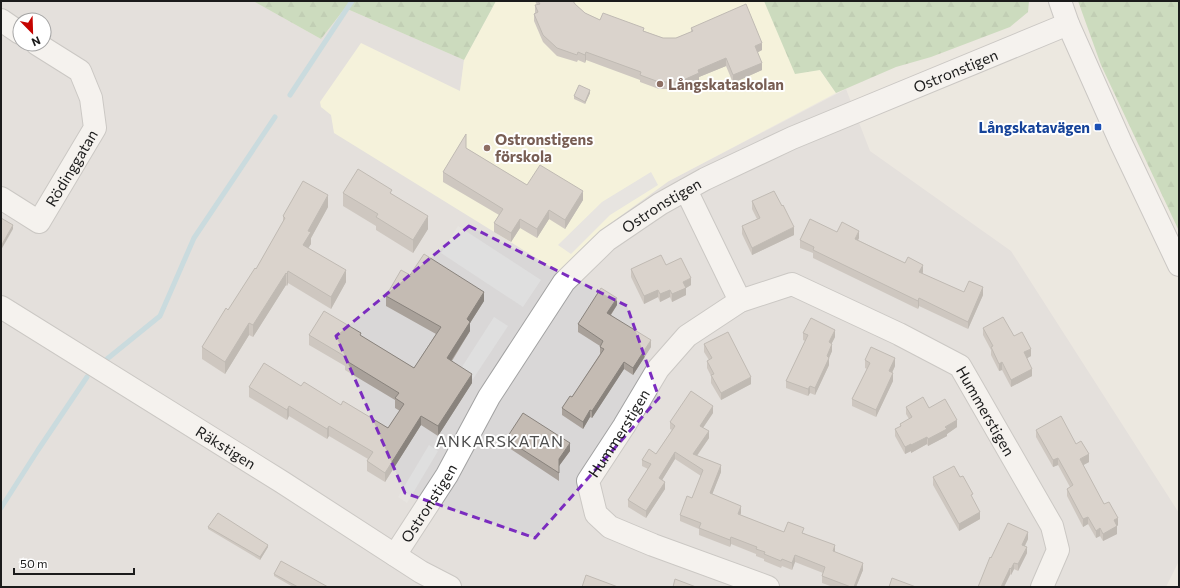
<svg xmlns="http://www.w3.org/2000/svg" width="1180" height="588" font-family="Commissioner,sans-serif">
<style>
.residential{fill:#d9d7d7;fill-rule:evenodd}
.education{fill:#feffd6}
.forest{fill:url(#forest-firs)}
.parking{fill:#dfdfdf}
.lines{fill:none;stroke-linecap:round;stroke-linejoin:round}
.stream{stroke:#9fccdb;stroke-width:5}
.minor-casing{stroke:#a2a2a2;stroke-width:24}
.minor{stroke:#fff;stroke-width:22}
.wall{fill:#a9a19a}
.shaded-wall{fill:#89837d}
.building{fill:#c4bbb3;stroke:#89837d}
.marked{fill:none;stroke:#7b2cbf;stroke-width:3;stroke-dasharray:8 5;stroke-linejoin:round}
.education-dot{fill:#8d6e63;stroke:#fff;stroke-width:1.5}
.transit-dot{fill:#1a4fb4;stroke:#fff;stroke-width:1.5}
.labels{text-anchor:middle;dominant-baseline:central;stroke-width:4;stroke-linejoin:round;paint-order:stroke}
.street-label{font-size:15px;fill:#1b1b1b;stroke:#fff}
.education-label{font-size:15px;font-weight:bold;fill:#785e54;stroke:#fff;text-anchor:start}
.transit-label{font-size:15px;font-weight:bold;fill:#164399;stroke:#fff;text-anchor:end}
.neighbourhood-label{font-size:16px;letter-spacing:1px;fill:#4e4e4e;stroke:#fff}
</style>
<defs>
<pattern id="forest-firs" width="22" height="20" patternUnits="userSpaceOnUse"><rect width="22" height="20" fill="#a4cc94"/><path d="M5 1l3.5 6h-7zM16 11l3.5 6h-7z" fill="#8daf7f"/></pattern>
</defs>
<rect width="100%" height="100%" fill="#ece8e0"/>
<path class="residential" d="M 1,1 L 253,1 L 321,39 L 345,8 L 464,60 L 460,91 L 669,181 L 846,89 L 870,151 L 1011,251 L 1179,513 L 1179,561 L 1166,587 L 1,587 ZM 20,20 L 44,20 L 44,44 L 20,44 Z"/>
<path class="education" d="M 496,1 L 764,1 L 772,17 L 820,70 L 836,93 L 669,181 L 608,225 L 562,274 L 334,133 L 331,115 L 321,107 L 320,102 L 361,43 L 460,91 L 464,60 Z"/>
<path class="forest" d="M 253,1 L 496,1 L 464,60 L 345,8 L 321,39 Z
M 764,1 L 1029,1 L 1028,12 L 1010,27 L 931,57 L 896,67 L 836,93 L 820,70 L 795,74 Z
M 1078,1 L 1179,1 L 1179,231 L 1101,65 Z"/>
<path class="parking" d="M 651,172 L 658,185 L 610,215 L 571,254 L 558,245 L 602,202 Z
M 458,226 L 541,280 L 523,307 L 441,253 Z
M 494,317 L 508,326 L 473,379 L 460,370 Z
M 429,445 L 438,451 L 407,503 L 398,497 Z"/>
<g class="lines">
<path class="stream" d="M 290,95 L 352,1
M 107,359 L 160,316 L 194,238 L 275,117
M 1,508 L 38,450 L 87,377"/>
<g class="minor-casing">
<g id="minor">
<path d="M 1060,1 L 1068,24 L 1121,143 L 1179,265"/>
<path d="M 1,20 L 20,33"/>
<path d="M 686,190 L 740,301"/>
<path id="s1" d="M 1,198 L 39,222 L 95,128 L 91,98 L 80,71 L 37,44"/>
<path id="s2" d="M 1,307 L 282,482 L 421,572 L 450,587"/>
<path id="s3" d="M 395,555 L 447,475 L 489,397 L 564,282 L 607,240 L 660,204 L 705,179 L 792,138 L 1068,24"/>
<path id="s4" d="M 768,587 L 653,545 L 610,527 L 596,514 L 588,481 L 624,426 L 658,369 L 687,336 L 740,301 L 792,284 L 899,334 L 960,366 L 1052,526 L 1058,550 L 1042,587"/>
</g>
</g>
<use href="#minor" class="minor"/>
</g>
<path class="wall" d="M 535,1 L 573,1 L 575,4 L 585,13 L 600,20 L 644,31 L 663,38 L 676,38 L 691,32 L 691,28 L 762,50 L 757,52 L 762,70 L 733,83 L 726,66 L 699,77 L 699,80 L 679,89 L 659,89 L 640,82 L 640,80 L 586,60 L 585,63 L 578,60 L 577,62 L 557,56 L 543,42 L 534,21 L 534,14 L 535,13 L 535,5 L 537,5 Z
M 590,93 L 585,104 L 574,99 L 574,96 Z
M 466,148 L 527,185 L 583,200 L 565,229 L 549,219 L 537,238 L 520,228 L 511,242 L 494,232 L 494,223 L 499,215 L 443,182 L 443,172 Z
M 343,193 L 392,194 L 428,229 L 413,253 L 376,230 L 376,226 L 343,206 Z
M 752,201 L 794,235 L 752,255 L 742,234 L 742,226 L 757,219 L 752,209 Z
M 328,207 L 311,238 L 311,244 L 308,248 L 346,282 L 331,309 L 288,283 L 287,286 L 286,285 L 253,337 L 249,335 L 225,374 L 202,359 L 202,347 L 228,310 L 256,269 L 283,222 L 283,216 Z
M 837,232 L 859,238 L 858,240 L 923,272 L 922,274 L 964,292 L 983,295 L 968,329 L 919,306 L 918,309 L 813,258 L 813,253 L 800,248 L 800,240 Z
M 666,265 L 691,285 L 686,288 L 686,295 L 672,302 L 670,297 L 660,302 L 658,297 L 644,304 L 631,277 L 631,269 Z
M 410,275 L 484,301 L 470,323 L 470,331 L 452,361 L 472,383 L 438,436 L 421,425 L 385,482 L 367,471 L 367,461 L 368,459 L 329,436 L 327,439 L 289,416 L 287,420 L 249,397 L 249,387 L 301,386 L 388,428 L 400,411 L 395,408 L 395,400 L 345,370 L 345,366 L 309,345 L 309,335 L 361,336 L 414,368 L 436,334 L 386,306 L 386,296 Z
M 617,305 L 611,315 L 651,347 L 633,375 L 624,369 L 592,418 L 590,417 L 583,429 L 562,415 L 562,408 L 572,397 L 600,354 L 600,346 L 578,332 L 578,324 Z
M 983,328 L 1031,356 L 1027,358 L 1032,376 L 1011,387 L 1002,370 L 999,371 L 991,355 L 991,350 L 983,335 Z
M 803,333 L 835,337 L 831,344 L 832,351 L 829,358 L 829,365 L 815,395 L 810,393 L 808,396 L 786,388 L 786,381 L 805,341 L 803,340 Z
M 704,344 L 751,384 L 721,400 L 711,383 L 711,376 L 707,368 L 707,361 L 709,360 L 704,352 Z
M 865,360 L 895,366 L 892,373 L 893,381 L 876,417 L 852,406 L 852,399 L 867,369 L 865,368 Z
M 906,407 L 929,408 L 957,427 L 947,434 L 947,436 L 928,446 L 927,444 L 911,453 L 911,451 L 905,454 L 895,436 L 895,429 L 900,427 L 900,424 L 909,419 L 906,414 Z
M 713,413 L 703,428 L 709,438 L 697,456 L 721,472 L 712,494 L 741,513 L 740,515 L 784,532 L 804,533 L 863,570 L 856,587 L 833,587 L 822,583 L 822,576 L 823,573 L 795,562 L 792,570 L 782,566 L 781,568 L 764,561 L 764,559 L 756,556 L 756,554 L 731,544 L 730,547 L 699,535 L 699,529 L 680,521 L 680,515 L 692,498 L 701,476 L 675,459 L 662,480 L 665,489 L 646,518 L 628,507 L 628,500 L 648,469 L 642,466 L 642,460 L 656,454 L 672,430 L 670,429 L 670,422 Z
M 1036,430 L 1076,444 L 1089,462 L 1083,465 L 1104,504 L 1118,525 L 1117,526 L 1117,534 L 1103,541 L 1100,536 L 1096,538 L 1088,524 L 1083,527 L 1067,496 L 1067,489 L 1070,487 L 1058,465 L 1053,467 L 1036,437 Z
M 506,439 L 570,451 L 559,466 L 559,481 L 506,446 Z
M 933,477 L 973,499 L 980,519 L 959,531 L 933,485 Z
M 208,527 L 268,547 L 260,560 L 208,529 Z
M 1028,539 L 1025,546 L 1027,553 L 1018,571 L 1014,569 L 1011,575 L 991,558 Z
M 274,574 L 328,587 L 293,587 L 274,576 Z"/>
<path class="shaded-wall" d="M 762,43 L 762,50 L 755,54 L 755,46 Z
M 586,52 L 586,60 L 585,63 L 585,55 Z
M 726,58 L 726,66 L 699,77 L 699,80 L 679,89 L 679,82 L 698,70 Z
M 762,63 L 762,70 L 733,83 L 733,75 Z
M 590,90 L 590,93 L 585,104 L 585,102 Z
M 583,191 L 583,200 L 565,229 L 565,220 Z
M 328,195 L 328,207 L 311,238 L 311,244 L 303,256 L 303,245 L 308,231 Z
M 549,210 L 549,219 L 537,238 L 537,229 Z
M 428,216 L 428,229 L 413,253 L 413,240 Z
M 520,219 L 520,228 L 511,242 L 511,233 Z
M 13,225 L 13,229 L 1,250 L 1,246 Z
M 794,227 L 794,235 L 752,255 L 752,248 Z
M 859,231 L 859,238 L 855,246 L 855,239 Z
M 923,265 L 923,272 L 919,280 L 919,272 Z
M 346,270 L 346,282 L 331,309 L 331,297 Z
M 288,271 L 288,283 L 287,286 L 287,274 Z
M 286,273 L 286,285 L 253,337 L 253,325 Z
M 691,278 L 691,285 L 686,288 L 686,295 L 672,302 L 672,294 L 683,282 Z
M 983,287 L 983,295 L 968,329 L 968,322 Z
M 658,290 L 658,297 L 644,304 L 644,296 Z
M 670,290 L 670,297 L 660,302 L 660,294 Z
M 484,292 L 484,301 L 470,323 L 470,331 L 447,367 L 447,358 L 467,319 Z
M 617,298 L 617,305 L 607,320 L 607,313 Z
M 919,298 L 919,306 L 918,309 L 918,301 Z
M 249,323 L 249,335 L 225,374 L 225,362 Z
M 835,330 L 835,337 L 829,349 L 829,342 Z
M 651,340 L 651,347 L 633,375 L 633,368 Z
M 832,344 L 832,351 L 827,363 L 827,356 Z
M 1031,349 L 1031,356 L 1024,360 L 1024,352 Z
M 829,358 L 829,365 L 815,395 L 815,388 Z
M 895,358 L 895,366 L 889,379 L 889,371 Z
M 624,362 L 624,369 L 592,418 L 592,411 Z
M 1002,362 L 1002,370 L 999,371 L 999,364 Z
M 1032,369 L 1032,376 L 1011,387 L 1011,380 Z
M 893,373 L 893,381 L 876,417 L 876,410 Z
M 472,374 L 472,383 L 438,436 L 438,426 Z
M 751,377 L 751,384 L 721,400 L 721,393 Z
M 810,386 L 810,393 L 808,396 L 808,389 Z
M 289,406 L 289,416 L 287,420 L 287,410 Z
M 713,406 L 713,413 L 700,432 L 700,426 Z
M 590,410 L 590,417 L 583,429 L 583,422 Z
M 421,416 L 421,425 L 385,482 L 385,473 Z
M 957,420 L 957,427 L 947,434 L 947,436 L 928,446 L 928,439 L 945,427 Z
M 329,426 L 329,436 L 327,439 L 327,429 Z
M 709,431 L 709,438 L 693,461 L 693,454 Z
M 927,437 L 927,444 L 911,453 L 911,445 Z
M 570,443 L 570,451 L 559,466 L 559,459 Z
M 911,444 L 911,451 L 905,454 L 905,447 Z
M 675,452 L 675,459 L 659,485 L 659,478 Z
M 1089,454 L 1089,462 L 1080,467 L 1080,459 Z
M 1058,458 L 1058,465 L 1053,467 L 1053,460 Z
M 721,465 L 721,472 L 710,500 L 710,493 Z
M 665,482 L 665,489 L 646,518 L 646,511 Z
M 741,506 L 741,513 L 738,521 L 738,514 Z
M 980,512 L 980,519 L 959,531 L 959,524 Z
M 1088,517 L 1088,524 L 1083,527 L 1083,519 Z
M 1118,518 L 1118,525 L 1114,528 L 1114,520 Z
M 1117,526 L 1117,534 L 1103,541 L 1103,534 Z
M 1100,528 L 1100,536 L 1096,538 L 1096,531 Z
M 1028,532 L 1028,539 L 1022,551 L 1022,545 Z
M 731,537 L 731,544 L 730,547 L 730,540 Z
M 268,545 L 268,547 L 260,560 L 260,557 Z
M 835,545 L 835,552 L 833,551 Z
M 1027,547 L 1027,553 L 1018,571 L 1018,564 Z
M 795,555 L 795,562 L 792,570 L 792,563 Z
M 863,563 L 863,570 L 856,587 L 854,587 Z
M 1014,563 L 1014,569 L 1011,575 L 1011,569 Z
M 1010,568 L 1010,575 L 1004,587 L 1001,587 Z"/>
<path class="building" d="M 538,1 L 573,1 L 575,4 L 585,13 L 600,20 L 603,13 L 644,28 L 643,31 L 663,38 L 676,38 L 693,31 L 691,28 L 746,4 L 762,43 L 755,46 L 762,63 L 733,75 L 726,58 L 698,70 L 699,73 L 679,82 L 659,82 L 640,75 L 641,72 L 586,52 L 585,55 L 578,52 L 577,55 L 557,48 L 543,35 L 534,14 L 538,12 L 535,5 L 540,4 Z
M 579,85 L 590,90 L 585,102 L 574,96 Z
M 466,134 L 466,148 L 527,185 L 540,165 L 583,191 L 565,220 L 549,210 L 537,229 L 520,219 L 511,233 L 494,223 L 503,209 L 443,172 Z
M 358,169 L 392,190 L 390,193 L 428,216 L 413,240 L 376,217 L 378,214 L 343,193 Z
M 303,181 L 328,195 L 308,231 L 311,232 L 303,245 L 346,270 L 331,297 L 288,271 L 287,274 L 286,273 L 253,325 L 249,323 L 225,362 L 202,347 L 226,308 L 228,310 L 255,268 L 256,269 L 285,218 L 283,216 Z
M 774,191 L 782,206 L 783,205 L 794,227 L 752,248 L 742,226 L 760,218 L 752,201 Z
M 1,218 L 13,225 L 1,246 Z
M 810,219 L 837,232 L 842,222 L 859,231 L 855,239 L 905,263 L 908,257 L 923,265 L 919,272 L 964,292 L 969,281 L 983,287 L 968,322 L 919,298 L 918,301 L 813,250 L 814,247 L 800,240 Z
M 424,254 L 484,292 L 467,319 L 470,322 L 447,358 L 472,374 L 438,426 L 421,416 L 385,473 L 367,461 L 373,452 L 329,426 L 327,429 L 289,406 L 287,410 L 249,387 L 264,363 L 301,386 L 304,382 L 341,405 L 343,401 L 388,428 L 404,404 L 395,398 L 399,393 L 345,360 L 346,357 L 309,335 L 324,311 L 361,333 L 360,335 L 414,368 L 441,327 L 386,296 L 401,270 L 410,275 Z
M 661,255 L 666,265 L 681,258 L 691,278 L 683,282 L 686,288 L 672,294 L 670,290 L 660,294 L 658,290 L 644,296 L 631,269 Z
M 601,288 L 617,298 L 607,313 L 651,340 L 633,368 L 624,362 L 592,411 L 590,410 L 583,422 L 562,408 L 570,396 L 572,397 L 604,349 L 600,347 L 603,341 L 578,324 Z
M 1003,317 L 1014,336 L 1022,332 L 1031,349 L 1024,352 L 1032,369 L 1011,380 L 1002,362 L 999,364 L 991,347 L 993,346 L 983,328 Z
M 811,318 L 835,330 L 829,342 L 832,344 L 827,356 L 829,358 L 815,388 L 810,386 L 808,389 L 786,381 L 808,335 L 803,333 Z
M 728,332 L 751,377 L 721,393 L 711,375 L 714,374 L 707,361 L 712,358 L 704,344 Z
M 871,347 L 895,358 L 889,371 L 893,373 L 876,410 L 852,399 L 870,363 L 865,360 Z
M 691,391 L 713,406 L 700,426 L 709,431 L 693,454 L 721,465 L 710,493 L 741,506 L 738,514 L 784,532 L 788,522 L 804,528 L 802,533 L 835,545 L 833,551 L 863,563 L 854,587 L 851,587 L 822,576 L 825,567 L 795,555 L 792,563 L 782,559 L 781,561 L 764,554 L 765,552 L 756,549 L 757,547 L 731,537 L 730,540 L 699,528 L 701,523 L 680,515 L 687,496 L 692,498 L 703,470 L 675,452 L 659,478 L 665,482 L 646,511 L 628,500 L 651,464 L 642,460 L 649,449 L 656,454 L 675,426 L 670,422 Z
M 923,397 L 929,408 L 945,399 L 957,420 L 945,427 L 947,429 L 928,439 L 927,437 L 911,445 L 911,444 L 905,447 L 895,429 L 901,426 L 900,424 L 912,417 L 906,407 Z
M 523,413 L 570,443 L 559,459 L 559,473 L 506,439 Z
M 1061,416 L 1076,444 L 1081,441 L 1089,454 L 1080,459 L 1104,504 L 1109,502 L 1118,518 L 1114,520 L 1117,526 L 1103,534 L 1100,528 L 1096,531 L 1088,517 L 1083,519 L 1067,489 L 1073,485 L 1058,458 L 1053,460 L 1036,430 Z
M 954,466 L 960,477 L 963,476 L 973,494 L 971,495 L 980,512 L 959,524 L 933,477 Z
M 218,513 L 268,545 L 260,557 L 208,527 Z
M 1008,523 L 1028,532 L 1022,545 L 1027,547 L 1018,564 L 1014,563 L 1011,569 L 1010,568 L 1001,587 L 978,587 L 990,557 L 991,558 Z
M 281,561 L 328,587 L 298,587 L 274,574 Z
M 586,575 L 618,587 L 582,587 Z
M 892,578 L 916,587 L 889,587 Z
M 675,579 L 696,587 L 673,587 Z"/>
<path d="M0 0H1180V588H0ZM 469,226 L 627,306 L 659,398 L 535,538 L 405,493 L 336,336 Z" fill="#ece8e0" fill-opacity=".55" fill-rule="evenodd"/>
<path class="marked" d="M 469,226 L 627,306 L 659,398 L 535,538 L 405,493 L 336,336 Z"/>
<g class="education-dot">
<circle cx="660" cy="84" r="4"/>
<circle cx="487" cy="148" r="4"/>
</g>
<rect class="transit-dot" x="1094" y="123" width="8" height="8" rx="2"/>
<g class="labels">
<g class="street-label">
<text stroke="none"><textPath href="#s3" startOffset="770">Ostronstigen</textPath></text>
<text stroke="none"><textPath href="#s1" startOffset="108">Rödinggatan</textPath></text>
<text stroke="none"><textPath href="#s3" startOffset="446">Ostronstigen</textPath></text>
<text stroke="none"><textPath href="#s4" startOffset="755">Hummerstigen</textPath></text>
<text stroke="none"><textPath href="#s4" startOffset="279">Hummerstigen</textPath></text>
<text stroke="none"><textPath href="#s2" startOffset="265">Räkstigen</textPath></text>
<text stroke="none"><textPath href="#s3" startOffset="62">Ostronstigen</textPath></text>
</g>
<g class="education-label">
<text x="668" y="84">Långskataskolan</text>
<text x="495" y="139">Ostronstigens<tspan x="495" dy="17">förskola</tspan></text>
</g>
<g class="transit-label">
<text x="1090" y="127">Långskatavägen</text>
</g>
<g class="neighbourhood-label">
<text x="500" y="440">ANKARSKATAN</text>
</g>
</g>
<rect width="1180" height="588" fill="none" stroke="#1b1b1b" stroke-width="4"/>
<g transform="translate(32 32) rotate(157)"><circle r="19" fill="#ffffff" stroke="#a4a4a4"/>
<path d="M0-3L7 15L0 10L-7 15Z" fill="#c50300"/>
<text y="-6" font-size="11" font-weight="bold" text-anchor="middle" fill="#1b1b1b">N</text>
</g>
<path d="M14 568v6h120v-6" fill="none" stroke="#1b1b1b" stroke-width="2"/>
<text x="20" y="568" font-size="12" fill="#1b1b1b" stroke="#ffffff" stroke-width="3" paint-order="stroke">50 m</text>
</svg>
